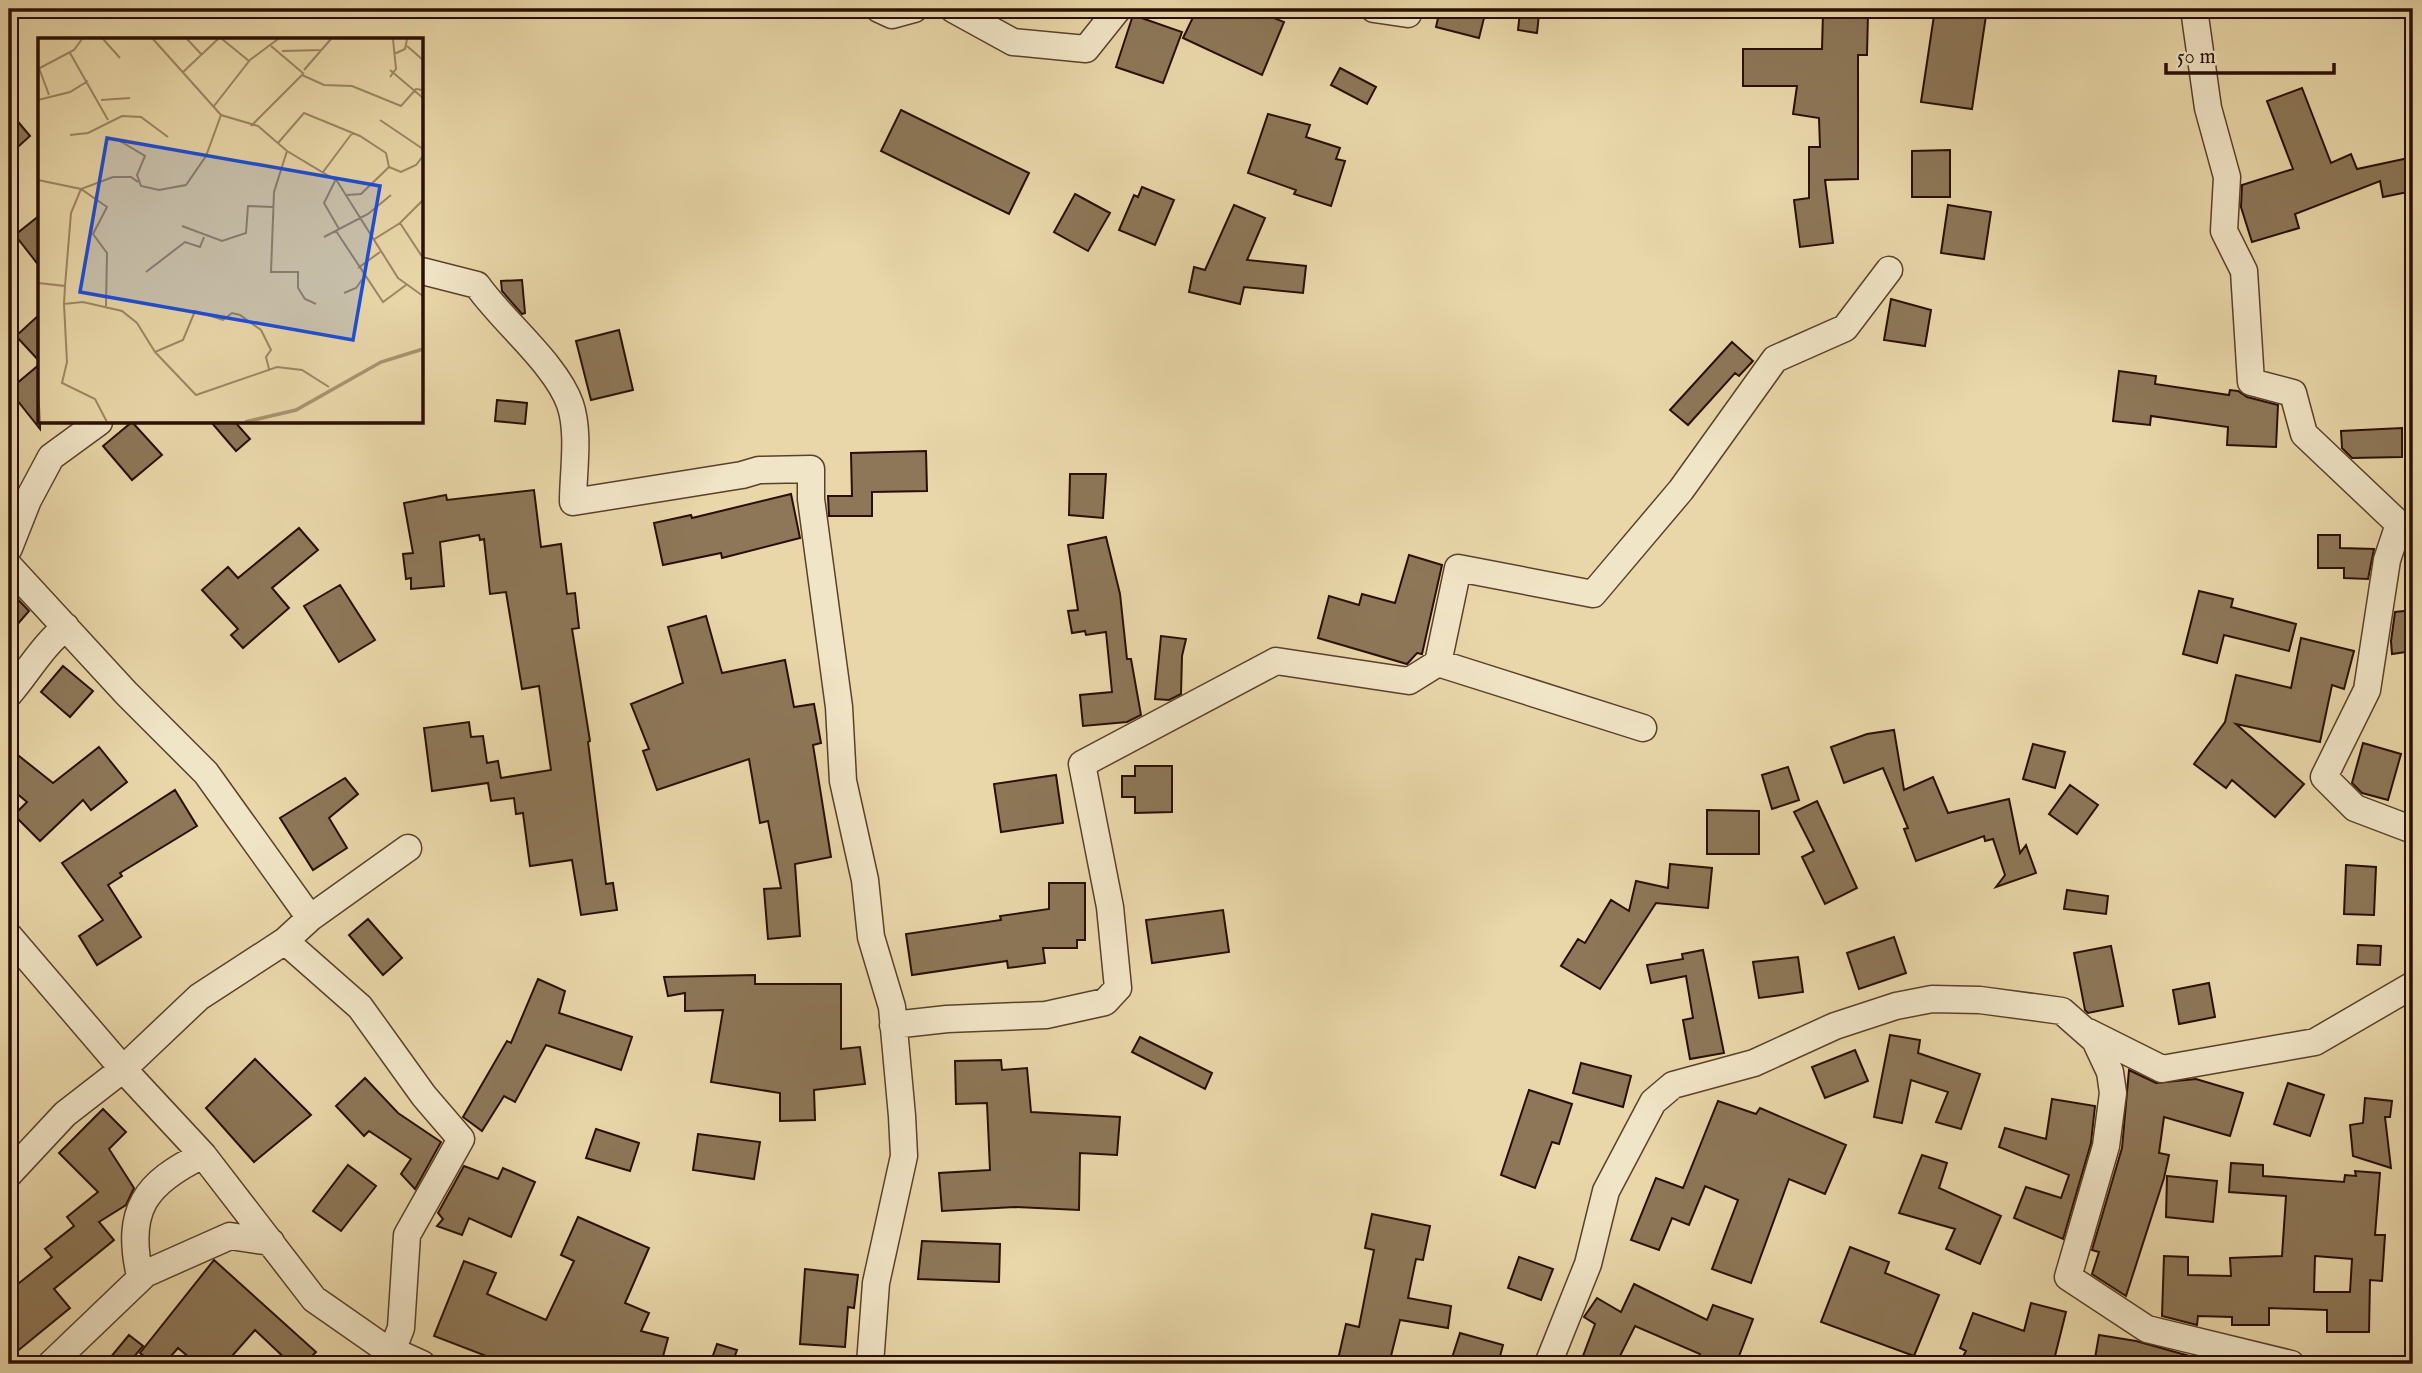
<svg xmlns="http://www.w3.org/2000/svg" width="2422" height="1373" font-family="'IM FELL English',serif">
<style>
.building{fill:#8d7758;stroke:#2a0f00;stroke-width:2;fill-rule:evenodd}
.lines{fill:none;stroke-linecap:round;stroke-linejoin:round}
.minor-casing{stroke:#5a412a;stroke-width:29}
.minor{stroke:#f1e5c7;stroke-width:26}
.inset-river{fill:none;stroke:#a89370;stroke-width:3.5}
.inset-road{fill:none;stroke:#9d8765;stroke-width:2}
.view{fill:#1d4ed8;fill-opacity:0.15;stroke:#1d4ed8;stroke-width:3.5}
.inset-edge{fill:none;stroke:#2a0f00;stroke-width:3.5}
</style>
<rect width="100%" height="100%" fill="#e9d7a9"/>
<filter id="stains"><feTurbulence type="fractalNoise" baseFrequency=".00286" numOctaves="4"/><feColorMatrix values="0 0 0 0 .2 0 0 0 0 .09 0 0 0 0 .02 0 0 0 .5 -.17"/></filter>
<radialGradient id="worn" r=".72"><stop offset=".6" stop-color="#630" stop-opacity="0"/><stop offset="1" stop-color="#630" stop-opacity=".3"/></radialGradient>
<path class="building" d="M 1197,9 L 1251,9 L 1284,22 L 1262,75 L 1183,38 Z
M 1440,9 L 1463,9 L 1485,14 L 1479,38 L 1436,27 Z
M 1935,9 L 1987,9 L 1972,109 L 1921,102 Z
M 1520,12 L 1539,14 L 1537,33 L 1518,30 Z
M 1823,13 L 1868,13 L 1867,55 L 1858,55 L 1858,179 L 1825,180 L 1833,243 L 1800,247 L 1794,200 L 1809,198 L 1809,147 L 1820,147 L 1819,118 L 1793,114 L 1797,86 L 1743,86 L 1743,49 L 1822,49 Z
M 1133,15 L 1182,32 L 1163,83 L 1116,67 Z
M 1340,68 L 1376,87 L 1367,104 L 1331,85 Z
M 2302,88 L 2331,163 L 2351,154 L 2357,169 L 2413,157 L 2413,191 L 2383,197 L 2380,181 L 2295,214 L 2299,228 L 2252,242 L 2241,207 L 2242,185 L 2293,169 L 2267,101 Z
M 901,110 L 1029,173 L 1009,214 L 881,151 Z
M 9,111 L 30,136 L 9,155 Z
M 1268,114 L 1310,125 L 1306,137 L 1340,148 L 1336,159 L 1345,161 L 1331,206 L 1294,194 L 1296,190 L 1248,173 Z
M 1950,150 L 1950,197 L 1912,197 L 1912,151 Z
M 1142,187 L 1174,200 L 1155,245 L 1119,230 L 1134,195 L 1138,197 Z
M 1075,194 L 1110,213 L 1088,251 L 1054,232 Z
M 1234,205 L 1265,218 L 1247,260 L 1306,266 L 1303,293 L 1244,287 L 1240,304 L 1189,292 L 1194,267 L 1205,270 Z
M 1948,205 L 1991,212 L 1984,259 L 1941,253 Z
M 40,215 L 40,267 L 15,235 Z
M 522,280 L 525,313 L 522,314 L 502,291 L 501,281 Z
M 1891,299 L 1931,310 L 1925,346 L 1884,340 Z
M 40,314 L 40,362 L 16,336 Z
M 619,330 L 633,390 L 591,400 L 576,341 Z
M 1732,342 L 1753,361 L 1739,376 L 1735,373 L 1688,425 L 1670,410 Z
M 40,364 L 40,429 L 9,390 Z
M 2119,371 L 2156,376 L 2155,384 L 2229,395 L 2230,390 L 2238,391 L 2247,397 L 2278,405 L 2276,447 L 2227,445 L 2228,427 L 2151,416 L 2150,425 L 2113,421 Z
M 497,400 L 527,403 L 525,424 L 495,421 Z
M 132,422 L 162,455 L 132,480 L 103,446 Z
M 211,422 L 235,422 L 250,439 L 236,451 Z
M 2402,428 L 2402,457 L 2352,458 L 2342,448 L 2341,431 Z
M 926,451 L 927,491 L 872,492 L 872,516 L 829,516 L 828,496 L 852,496 L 851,453 Z
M 1070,474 L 1106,474 L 1103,518 L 1069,515 Z
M 534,490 L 541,547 L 561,544 L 567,594 L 575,593 L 579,628 L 572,629 L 590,741 L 588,742 L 606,884 L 613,883 L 617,910 L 581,915 L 572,860 L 530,866 L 523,813 L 516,814 L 514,798 L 491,801 L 488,783 L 432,791 L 424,728 L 469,722 L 471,737 L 483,736 L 487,763 L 498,761 L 501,778 L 551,770 L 539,686 L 522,689 L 506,592 L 490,594 L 484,539 L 480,540 L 479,535 L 440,542 L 444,586 L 411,589 L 411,578 L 406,579 L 403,554 L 413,553 L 404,503 L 446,495 L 447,500 Z
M 791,494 L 800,538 L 722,558 L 721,553 L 663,565 L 654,523 L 691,515 L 692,518 Z
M 299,528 L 318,550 L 272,588 L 289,608 L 243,648 L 231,635 L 238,629 L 202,590 L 228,567 L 238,578 Z
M 2318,535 L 2340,535 L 2340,548 L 2374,549 L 2368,579 L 2344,578 L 2344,568 L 2318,568 Z
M 1106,537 L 1120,594 L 1127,659 L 1131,659 L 1141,715 L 1127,722 L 1083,726 L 1080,695 L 1112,692 L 1106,632 L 1086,635 L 1085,631 L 1072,633 L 1068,611 L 1078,610 L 1068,545 Z
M 1409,555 L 1442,565 L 1422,654 L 1417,653 L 1407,664 L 1318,638 L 1329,596 L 1359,605 L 1362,594 L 1395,603 Z
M 340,585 L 375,640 L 339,662 L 304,606 Z
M 9,590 L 29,611 L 9,634 Z
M 2199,591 L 2233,599 L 2231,607 L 2296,624 L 2289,651 L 2224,635 L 2217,663 L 2183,654 Z
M 2413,610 L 2413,651 L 2392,654 L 2391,641 L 2395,612 Z
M 706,616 L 722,673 L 785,660 L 794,707 L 814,704 L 821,743 L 813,745 L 831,857 L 795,864 L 800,936 L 768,939 L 764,889 L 781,888 L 768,821 L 760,823 L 749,759 L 657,790 L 643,751 L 649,749 L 631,704 L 683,683 L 668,627 Z
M 1161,636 L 1186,639 L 1182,656 L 1181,694 L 1169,700 L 1155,699 Z
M 2301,638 L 2354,651 L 2344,689 L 2332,685 L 2320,742 L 2236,724 L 2304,784 L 2275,817 L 2232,780 L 2226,788 L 2194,764 L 2225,722 L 2236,675 L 2291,688 Z
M 63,666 L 93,691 L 70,717 L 41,692 Z
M 1894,730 L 1904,790 L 1933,777 L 1948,813 L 2009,799 L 2020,853 L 2026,845 L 2036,873 L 1996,887 L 2005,875 L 1993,839 L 1985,841 L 1984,836 L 1916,861 L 1904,829 L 1908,828 L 1883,768 L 1844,783 L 1831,747 L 1867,734 Z
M 2363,743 L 2401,754 L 2388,800 L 2362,793 L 2352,783 Z
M 2033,744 L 2065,752 L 2055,788 L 2023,779 Z
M 99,747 L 127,782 L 91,810 L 83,800 L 40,841 L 14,815 L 27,802 L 9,787 L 9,748 L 53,783 Z
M 1135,766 L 1172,766 L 1172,812 L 1135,813 L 1135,797 L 1122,797 L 1122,776 L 1135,776 Z
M 1788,767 L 1799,800 L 1772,809 L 1762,775 Z
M 1056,775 L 1063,823 L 1001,832 L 994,784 Z
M 345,778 L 358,794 L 329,818 L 347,848 L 313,870 L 280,818 Z
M 2070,785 L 2098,805 L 2077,834 L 2049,814 Z
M 175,790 L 197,826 L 120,873 L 122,876 L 108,885 L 141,937 L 97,965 L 79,936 L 103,920 L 62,863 Z
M 1817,801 L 1857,888 L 1825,904 L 1802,857 L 1814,851 L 1794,812 Z
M 1707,810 L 1759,811 L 1759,854 L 1707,854 Z
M 1670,864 L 1712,868 L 1708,908 L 1656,903 L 1600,989 L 1561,966 L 1578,939 L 1585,943 L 1611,900 L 1629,911 L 1636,881 L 1668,888 Z
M 2346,865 L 2376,867 L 2374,915 L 2344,914 Z
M 1049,883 L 1085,883 L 1085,940 L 1077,940 L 1077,948 L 1043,948 L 1045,963 L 1008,968 L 1007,961 L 912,975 L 906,934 L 1001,920 L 1000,916 L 1049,909 Z
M 2067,890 L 2108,896 L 2106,914 L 2064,909 Z
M 1223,910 L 1229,952 L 1152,963 L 1146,920 Z
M 368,919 L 402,958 L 383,975 L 349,935 Z
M 1894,937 L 1906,973 L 1859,989 L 1847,953 Z
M 2358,945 L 2381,946 L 2380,965 L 2357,964 Z
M 2111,946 L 2123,1006 L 2088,1013 L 2085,1010 L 2074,953 Z
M 1703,950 L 1724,1053 L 1690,1059 L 1683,1020 L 1693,1018 L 1686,976 L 1651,983 L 1647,965 L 1683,959 L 1682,954 Z
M 1798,957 L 1803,992 L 1759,998 L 1753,962 Z
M 755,975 L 755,984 L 841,984 L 841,1049 L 860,1047 L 865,1084 L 814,1090 L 815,1120 L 780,1121 L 780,1093 L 711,1082 L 723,1010 L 685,1011 L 685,993 L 668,996 L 664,977 Z
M 538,979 L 565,991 L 559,1013 L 632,1037 L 621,1070 L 546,1045 L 515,1102 L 504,1096 L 482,1131 L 463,1117 L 507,1041 L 511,1043 Z
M 2209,983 L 2215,1017 L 2179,1024 L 2173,990 Z
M 1890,1035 L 1920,1040 L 1918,1053 L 1980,1074 L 1961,1129 L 1936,1122 L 1948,1092 L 1911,1080 L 1902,1123 L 1874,1117 Z
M 1140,1037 L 1212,1073 L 1205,1089 L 1132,1052 Z
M 1855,1050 L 1868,1081 L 1825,1098 L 1812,1067 Z
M 255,1059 L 311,1115 L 254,1162 L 206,1108 Z
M 1001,1060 L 1002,1070 L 1027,1068 L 1031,1112 L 1120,1117 L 1117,1155 L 1080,1153 L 1079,1210 L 1015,1207 L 942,1211 L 939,1173 L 990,1170 L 987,1103 L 956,1104 L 955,1061 Z
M 1581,1063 L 1631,1076 L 1623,1107 L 1573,1093 Z
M 2129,1070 L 2156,1083 L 2196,1079 L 2243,1093 L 2230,1136 L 2164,1117 L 2159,1153 L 2169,1155 L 2164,1178 L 2126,1296 L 2092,1274 L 2099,1252 L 2092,1250 L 2122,1148 Z
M 365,1078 L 398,1113 L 441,1142 L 415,1189 L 401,1174 L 411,1159 L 369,1131 L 364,1136 L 336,1106 Z
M 2288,1083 L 2324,1095 L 2310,1136 L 2274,1124 Z
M 1529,1090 L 1572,1104 L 1559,1144 L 1552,1142 L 1535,1188 L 1501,1175 Z
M 2365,1098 L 2392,1101 L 2390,1117 L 2385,1117 L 2391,1168 L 2353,1156 L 2350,1125 L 2363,1123 Z
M 2052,1099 L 2095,1106 L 2091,1143 L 2063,1239 L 2014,1218 L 2026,1187 L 2061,1198 L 2069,1175 L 1999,1147 L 2005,1128 L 2046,1139 Z
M 1718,1101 L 1756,1114 L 1760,1108 L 1846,1145 L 1825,1194 L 1789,1179 L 1751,1283 L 1712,1269 L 1738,1200 L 1705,1186 L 1689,1225 L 1672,1218 L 1659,1250 L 1631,1240 L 1656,1178 L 1683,1188 Z
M 103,1109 L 126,1132 L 109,1149 L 134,1188 L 126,1205 L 99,1222 L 114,1240 L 54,1289 L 70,1308 L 9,1358 L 9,1291 L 52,1257 L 45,1249 L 74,1226 L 67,1217 L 98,1192 L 59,1153 Z
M 596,1129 L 639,1143 L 630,1171 L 586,1158 Z
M 698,1134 L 760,1142 L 754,1179 L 693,1170 Z
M 1922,1155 L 1947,1163 L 1939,1188 L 2001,1216 L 1980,1264 L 1946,1249 L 1955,1229 L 1899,1213 Z
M 2231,1163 L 2263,1165 L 2263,1176 L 2344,1182 L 2345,1175 L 2356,1176 L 2355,1171 L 2380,1173 L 2375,1235 L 2385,1235 L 2382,1281 L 2370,1280 L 2369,1332 L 2327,1332 L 2327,1310 L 2269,1308 L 2269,1325 L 2232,1325 L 2232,1317 L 2198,1316 L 2197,1325 L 2162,1316 L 2164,1256 L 2188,1257 L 2188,1275 L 2231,1276 L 2230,1258 L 2282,1256 L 2286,1196 L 2229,1192 ZM 2315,1256 L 2352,1259 L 2350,1292 L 2314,1292 Z
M 348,1165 L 376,1186 L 341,1231 L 313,1211 Z
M 464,1166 L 498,1179 L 503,1168 L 535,1182 L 511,1237 L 469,1218 L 462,1235 L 437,1226 L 443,1219 L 438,1213 Z
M 2167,1176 L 2217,1181 L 2213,1222 L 2166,1217 Z
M 1372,1214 L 1430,1226 L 1423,1260 L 1416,1259 L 1408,1298 L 1451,1306 L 1448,1328 L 1400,1320 L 1389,1364 L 1337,1364 L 1346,1324 L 1359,1327 L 1374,1250 L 1365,1248 Z
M 578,1217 L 649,1248 L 625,1303 L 649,1313 L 641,1331 L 668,1338 L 661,1364 L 507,1364 L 434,1336 L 464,1261 L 496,1273 L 487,1294 L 546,1320 L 574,1261 L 561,1255 Z
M 922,1241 L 1000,1244 L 999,1282 L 918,1279 Z
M 1850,1247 L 1889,1262 L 1885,1273 L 1939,1295 L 1914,1356 L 1821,1322 Z
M 1519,1257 L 1553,1269 L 1541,1300 L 1508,1288 Z
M 214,1260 L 316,1352 L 304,1364 L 291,1364 L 255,1330 L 225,1364 L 197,1364 L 178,1348 L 164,1364 L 154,1364 L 140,1353 Z
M 805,1269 L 858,1275 L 854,1308 L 848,1307 L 845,1347 L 800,1344 Z
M 1634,1284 L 1707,1320 L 1713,1305 L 1753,1319 L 1736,1364 L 1696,1364 L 1700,1354 L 1635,1326 L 1616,1364 L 1580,1364 L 1595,1324 L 1584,1317 L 1597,1298 L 1621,1312 Z
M 2031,1303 L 2066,1312 L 2053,1364 L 1959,1364 L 1966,1351 L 1960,1348 L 1973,1313 L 2024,1331 Z
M 1460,1333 L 1503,1345 L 1498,1364 L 1450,1364 Z
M 129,1335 L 143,1346 L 128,1364 L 105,1364 Z
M 2099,1335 L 2136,1341 L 2218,1364 L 2094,1364 Z
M 717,1344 L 737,1350 L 732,1364 L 710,1364 Z"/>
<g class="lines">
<g class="minor-casing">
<path id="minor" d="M 879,9 L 892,15 L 914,9
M 953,9 L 1013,42 L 1086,49 L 1118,9
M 1374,9 L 1408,14 L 1409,9
M 2194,9 L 2208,108 L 2227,177 L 2224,231 L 2244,271 L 2251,382 L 2293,393 L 2304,434 L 2399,524 L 2387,560 L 2367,690 L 2324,777 L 2355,808 L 2413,830
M 422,271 L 477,285 C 503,322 556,364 570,404 C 580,433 573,472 573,502 L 742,475 L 759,470 L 811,469 L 811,499 L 839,707 L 843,781 L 865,880 L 871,937 L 892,1007 L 902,1116 L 904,1156 L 876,1283 L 870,1364
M 9,548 L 28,500 L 51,457 L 99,422
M 9,566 L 127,694 L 206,773 L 310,918
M 1438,663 L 1458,568 L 1593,594 L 1681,490 L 1775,359 L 1845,328 L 1889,270
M 9,694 C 28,672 43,645 66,627
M 9,936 L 123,1069 L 203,1155 L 314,1299 L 380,1345 L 422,1364
M 285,941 L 360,1007 L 424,1096 L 461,1139 L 407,1235 L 401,1328 L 392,1351
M 893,1025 L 947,1019 L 1046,1015 L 1105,1002 L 1118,988 L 1110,907 L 1082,764 L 1276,661 L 1409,681 L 1438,663 L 1643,728
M 2088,1032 L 2162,1069 L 2315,1042 L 2413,985
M 203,1155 C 145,1183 125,1210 140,1276 L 230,1236 L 271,1242
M 9,1174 L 65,1114 L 123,1069 L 199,997 L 285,941 L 310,918 L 408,848
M 51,1364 L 148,1271
M 1548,1364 L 1588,1264 L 1606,1191 L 1653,1102 L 1673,1085 L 1754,1063 L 1835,1026 L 1896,1006 L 1932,999 L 1980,1000 L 2062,1011 L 2095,1040 L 2110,1072 L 2113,1093 L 2106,1146 L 2068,1277 L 2147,1329 L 2291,1364"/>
</g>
<use href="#minor" class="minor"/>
</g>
<g transform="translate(38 38)">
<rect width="385" height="385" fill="#e9d7a9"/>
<path class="inset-river" d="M 207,384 L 258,372 L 343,324 L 385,311"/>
<path class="inset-road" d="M 65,1 L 82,20M 115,1 L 183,77 L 220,88 L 249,113 L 299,143 L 360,240 L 385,258M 149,1 L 164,17M 184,1 L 211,23M 233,8 L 266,36M 369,8 L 385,22M 244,13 L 284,12M 32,15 L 70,82M 356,16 L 367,11 L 369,1M 1,30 L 11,57M 0,31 L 36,12 L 44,1M 266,32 L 293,1M 352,32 L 385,60M 144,35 L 180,1M 352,39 L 358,31 L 355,1M 0,62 L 32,54 L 50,43M 63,62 L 92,60M 176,68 L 212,22 L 240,1M 342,82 L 385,111M 213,88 L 264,37 L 286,47 L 314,48 L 363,68 L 378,51 L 385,52M 32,97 L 50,95 L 84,78 L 103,79 L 130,99M 82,103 L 107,118 L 99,137 L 103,148 L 121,152 L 148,147 L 168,118 L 183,77M 240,105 L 266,75 L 322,98 L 348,115 L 351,129M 249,113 L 236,154 L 233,234 L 260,234 L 260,250 L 267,261 L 278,266M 285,134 L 315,94M 0,142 L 43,151 L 69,169 L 55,196 L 69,215 L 68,268M 297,143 L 286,165 L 301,191M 309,157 L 323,156 L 351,129 L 363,134 L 378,127 L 385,118M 362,185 L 385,220M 144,188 L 184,203 L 208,195 L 210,168 L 235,169M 298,193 L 345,264 L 368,247M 286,199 L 330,176 L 353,157M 335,202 L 362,185 L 385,162M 320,230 L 342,214M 108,234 L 147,204 L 162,209 L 166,199M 0,245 L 27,248 L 26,266 L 45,264 L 84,273 L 99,285 L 117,314 L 145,302 L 157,273 L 185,282 L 194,275 L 202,277 L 223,292 L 233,312 L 228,319 L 231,331M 27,248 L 33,175 L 43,151 L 75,139 L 93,139 L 100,144M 306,255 L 318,250 L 326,239M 26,266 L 29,324 L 24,345 L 57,361 L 69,384M 117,314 L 158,357 L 239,329 L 264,332 L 291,349M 0,352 L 2,384"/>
<path class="view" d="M 69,100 L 342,148 L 315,302 L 42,254 Z"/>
<rect width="385" height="385" class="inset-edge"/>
</g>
<rect width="2422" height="1373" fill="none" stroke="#e9d7a9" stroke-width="35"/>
<rect x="10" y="10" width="2401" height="1352" fill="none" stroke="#2a0f00" stroke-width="3.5"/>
<rect x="18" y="18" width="2387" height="1338" fill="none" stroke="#2a0f00" stroke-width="2"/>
<path d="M2166 63v10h168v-10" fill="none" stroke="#2a0f00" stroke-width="3.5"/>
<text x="2177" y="63" font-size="21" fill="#2a0f00" stroke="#f1e5c7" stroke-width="5" paint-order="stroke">50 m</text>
<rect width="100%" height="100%" filter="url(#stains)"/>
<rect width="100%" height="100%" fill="url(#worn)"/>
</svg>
